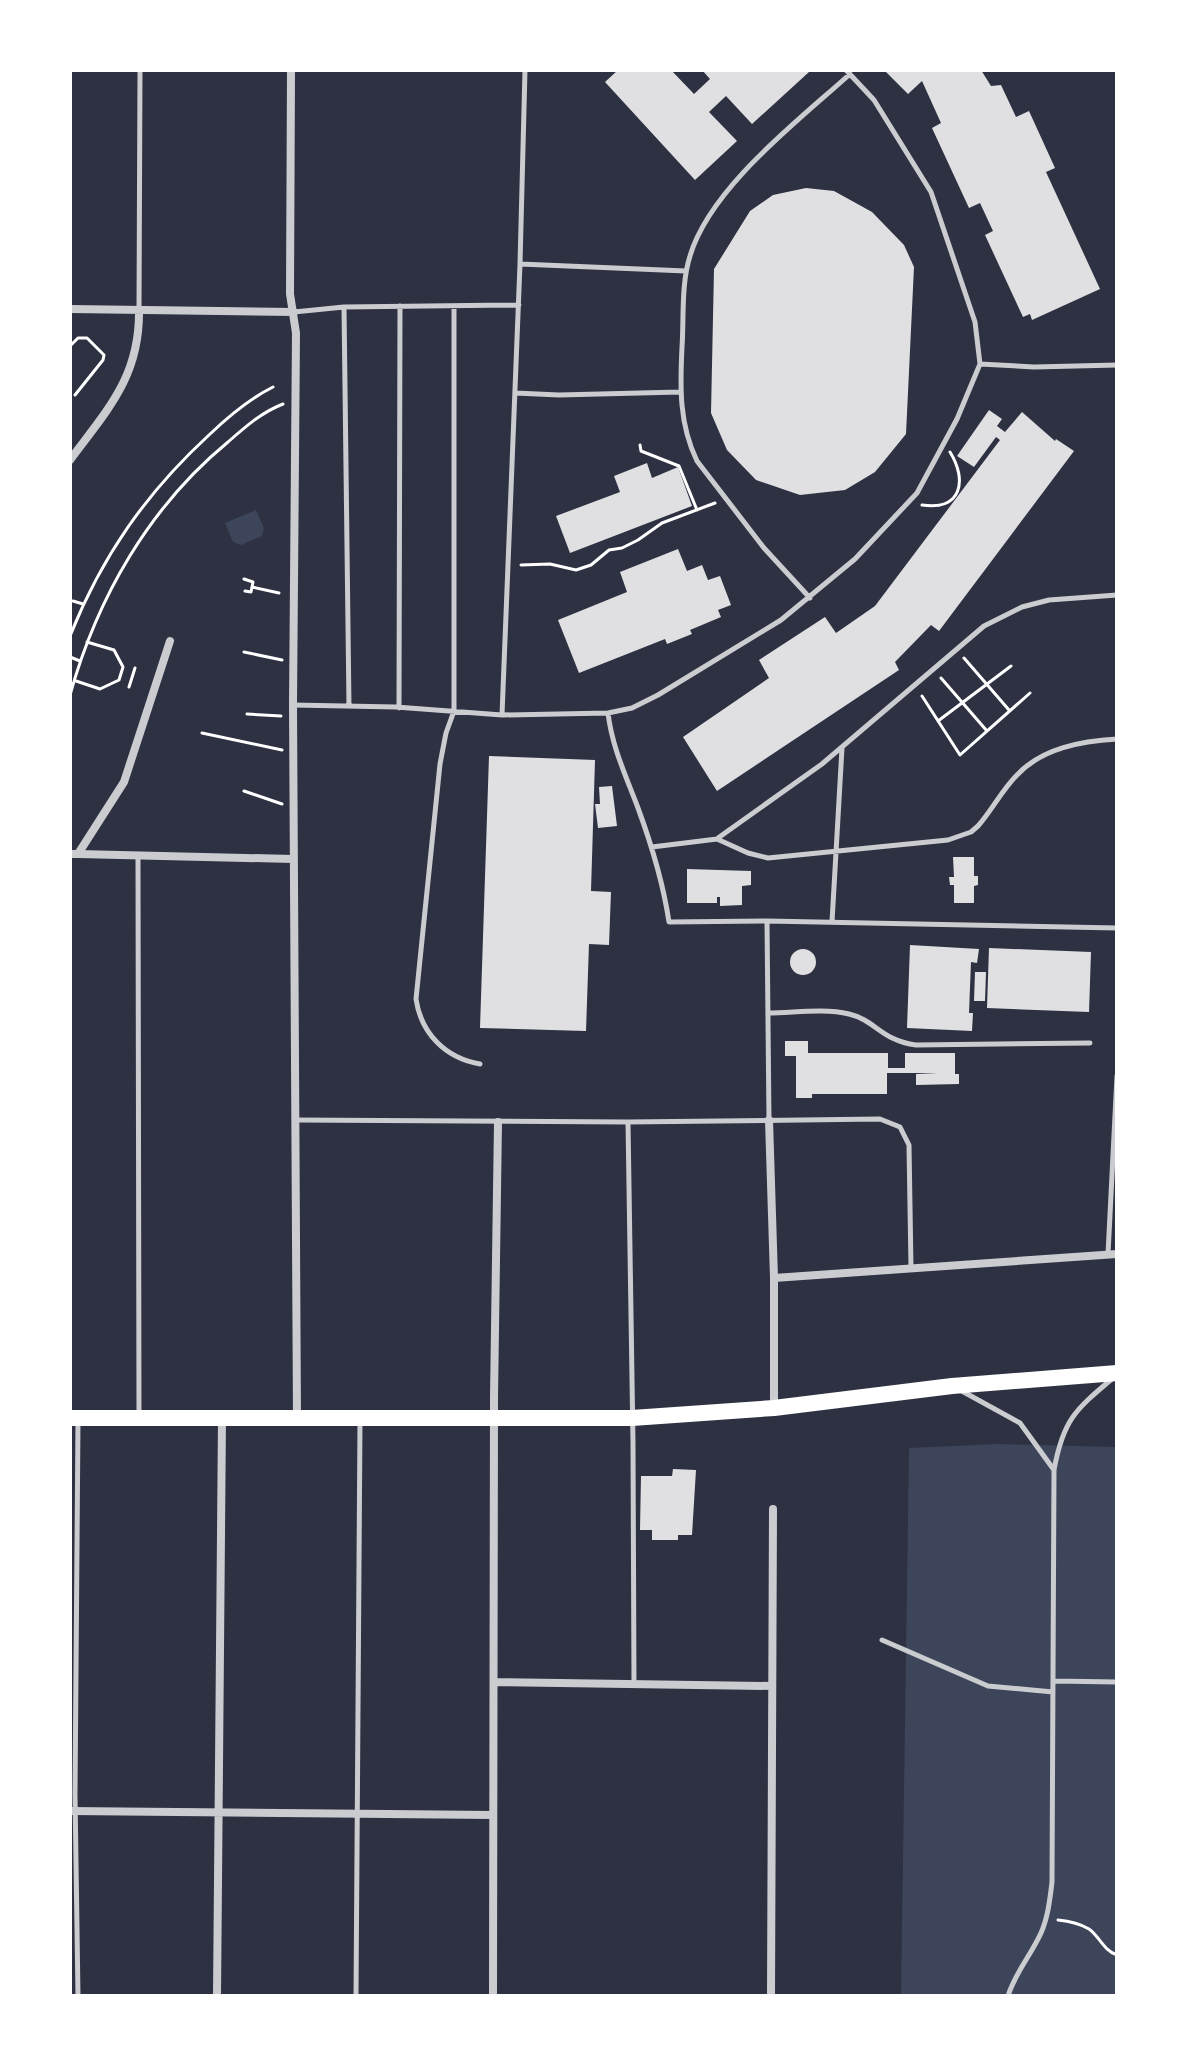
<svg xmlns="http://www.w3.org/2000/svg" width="1187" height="2066" font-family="'IBM Plex Sans',sans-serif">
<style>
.green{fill:#3c4559}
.building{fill:#e0e0e3}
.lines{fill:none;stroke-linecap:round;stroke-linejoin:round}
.path{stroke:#fff;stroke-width:3}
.service{stroke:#caccd0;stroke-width:5}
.minor{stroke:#caccd0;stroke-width:8}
.primary{stroke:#fff;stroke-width:16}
</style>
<rect width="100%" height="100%" fill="#2d3142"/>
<path class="green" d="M 256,510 L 264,528 L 262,536 L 241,545 L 233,542 L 225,523 Z
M 998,1444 L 1117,1447 L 1117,1996 L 901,1996 L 909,1448 Z"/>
<path class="building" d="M 618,70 L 671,70 L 694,94 L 710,79 L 702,70 L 807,70 L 809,72 L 752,124 L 726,96 L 709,112 L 737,141 L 695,180 L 605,82 Z
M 884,70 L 981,70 L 991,86 L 1001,85 L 1016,117 L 1029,111 L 1055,168 L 1046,172 L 1100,289 L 1032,320 L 1030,314 L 1023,317 L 985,235 L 993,231 L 980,203 L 969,208 L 932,128 L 941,123 L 922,81 L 908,94 Z
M 806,188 L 834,191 L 872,212 L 904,245 L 914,267 L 906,434 L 875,472 L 845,490 L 800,495 L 756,480 L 727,450 L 711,413 L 714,269 L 750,211 L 773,195 Z
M 989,410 L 1002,419 L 997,426 L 1005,432 L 1022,412 L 1055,441 L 1056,439 L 1074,451 L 939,631 L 931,625 L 895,662 L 899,670 L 717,791 L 683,737 L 769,678 L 759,660 L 825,617 L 836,633 L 875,606 L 1000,440 L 996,437 L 974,467 L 957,456 Z
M 647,463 L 652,478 L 678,467 L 692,506 L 570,553 L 556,516 L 620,492 L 614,476 Z
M 678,549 L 687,571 L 702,565 L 708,580 L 720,576 L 731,605 L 718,610 L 721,617 L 690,630 L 692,634 L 667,644 L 665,639 L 579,673 L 558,620 L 627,592 L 620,572 Z
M 489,756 L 595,760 L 591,891 L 611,892 L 609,945 L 589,944 L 586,1031 L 480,1028 Z
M 612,786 L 617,826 L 598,828 L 595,804 L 600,804 L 599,787 Z
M 953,857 L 974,857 L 974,876 L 978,876 L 978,885 L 974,886 L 974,903 L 954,903 L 954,885 L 950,885 L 949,877 L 954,877 Z
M 687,869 L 751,871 L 751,885 L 742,886 L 742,905 L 720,906 L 720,897 L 717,897 L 717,903 L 687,903 Z
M 910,945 L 979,949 L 977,963 L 971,962 L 969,1013 L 973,1013 L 972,1031 L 907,1028 Z
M 989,948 L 1091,952 L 1089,1012 L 987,1008 Z
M790 962a13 13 0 1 1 26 0a13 13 0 1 1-26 0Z
M 975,972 L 986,972 L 985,1001 L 974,1001 Z
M 785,1041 L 808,1041 L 808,1053 L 888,1053 L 888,1068 L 905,1068 L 905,1053 L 955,1053 L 955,1074 L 959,1074 L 959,1084 L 916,1085 L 916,1074 L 938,1073 L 887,1073 L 887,1094 L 812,1094 L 812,1098 L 796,1098 L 796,1056 L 785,1056 Z
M 673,1469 L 696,1470 L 692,1535 L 678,1535 L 678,1540 L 652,1540 L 652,1530 L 640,1530 L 641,1476 L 672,1476 Z"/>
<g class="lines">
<path class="path" d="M 70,346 L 78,338 L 87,338 L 104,355 L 103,360 L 75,395
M 640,445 L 641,451 L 679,466 L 697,510
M 922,505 C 961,511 968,481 950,452
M 521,565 L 550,564 L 576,570 L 591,565 L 609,550 L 622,548 L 638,540 L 662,523 L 715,503
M 244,579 L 253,582 L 251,592 L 245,591
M 252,587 L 279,593
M 73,601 L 83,604
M 70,636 C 102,556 146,493 209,435 C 229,416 249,399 273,387
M 244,652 L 282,660
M 70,657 L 80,661
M 964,658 L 1009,710
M 941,678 L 987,731
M 76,681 L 100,689 L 119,680 L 123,667 L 114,650 L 87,642
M 129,687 L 135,668
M 70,695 C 97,598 149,507 228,442 C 245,427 262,412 283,404
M 922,696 L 960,755 L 1030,693
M 247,714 L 281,716
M 938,721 L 1011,666
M 202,733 L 282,750
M 244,791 L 282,804
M 1058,1920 C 1068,1921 1079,1923 1089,1929 C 1100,1937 1103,1950 1117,1955"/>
<path class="service" d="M 520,264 L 686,271
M 454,306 L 454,711 L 446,733 L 440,764 L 416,999 C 421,1033 445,1058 480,1064
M 344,307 L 349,706
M 139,310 L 140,70
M 294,312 L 344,307 L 519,305
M 980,364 L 1034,367 L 1117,365
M 515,393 L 559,395 L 680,392
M 810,598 L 764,548 L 697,461 C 679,424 680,387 682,347 C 684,318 681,284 690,256 C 710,188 798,121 850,74
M 293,705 L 396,707 L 502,715 L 608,713 L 632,708 L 658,695 L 781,620 L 855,559 L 917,493 L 957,419 L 980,364 L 975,322 L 931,192 L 874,100 L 846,70
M 399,708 L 400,306
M 608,713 C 612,747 626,776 638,808 C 652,846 663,882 669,922 L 767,921 L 1117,928
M 502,715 L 520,264 L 525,70
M 718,838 L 822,764 L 984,626 L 1022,607 L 1049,600 L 1117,595
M 652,847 L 717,839 L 748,853 L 768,858 L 948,840 L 971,832 L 978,826 C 992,810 1002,790 1017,775 C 1042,748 1082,741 1117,739
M 138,856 L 139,1416
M 767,921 L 769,1120
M 832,922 L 842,748
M 768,1013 C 794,1013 823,1008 849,1014 C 875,1020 882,1041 916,1045 L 1090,1043
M 295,1120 L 628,1122 L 880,1119 L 900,1127 L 909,1145 L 911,1268
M 628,1122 L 633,1443 L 634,1683
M 1108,1254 L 1117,1076
M 960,1390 L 1020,1423 L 1054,1470
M 882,1640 L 988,1686 L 1053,1692
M 1053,1681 L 1117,1682
M 78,1996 L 75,1795 L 78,1421
M 356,1996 L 360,1421
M 1008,1996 C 1015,1973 1031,1955 1041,1933 C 1048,1917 1050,1899 1052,1882 L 1054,1470 C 1063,1420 1075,1410 1113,1378"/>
<path class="minor" d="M 291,70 L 290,294 L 296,333 L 293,705 L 297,1418
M 70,309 L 294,312
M 70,460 C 107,410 140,377 139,310
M 70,854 L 78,854 L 124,782 L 170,641
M 78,854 L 293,859
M 769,1120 L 774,1278 L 774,1408
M 774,1278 L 1117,1254
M 495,1682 L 772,1686
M 70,1811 L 493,1815
M 217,1996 L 222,1418
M 493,1996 L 494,1398 L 498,1122
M 771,1996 L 773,1509"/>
<path class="primary" d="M 70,1418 L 632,1418 L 774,1408 L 952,1386 L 1117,1373"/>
</g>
<rect width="1187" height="2066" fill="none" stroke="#ffffff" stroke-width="144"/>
</svg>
